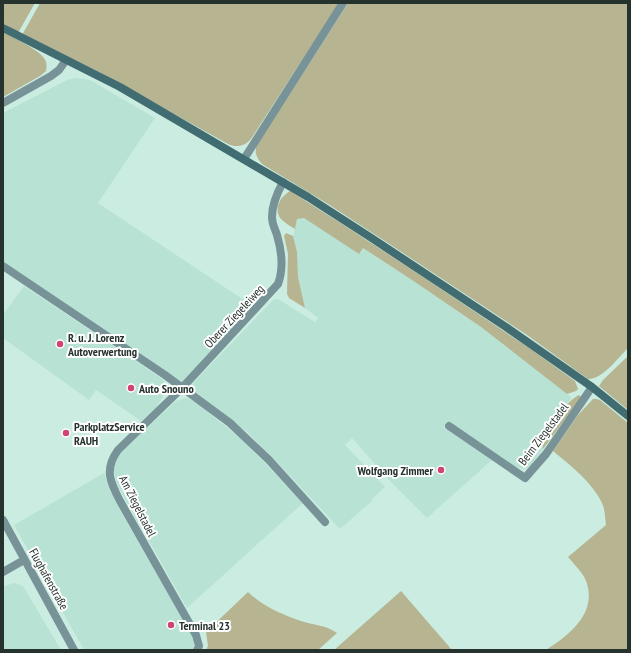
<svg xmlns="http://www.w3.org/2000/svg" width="631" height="653" font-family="'PT Sans Narrow',sans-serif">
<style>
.built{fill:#b8e2d4}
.green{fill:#b6b491}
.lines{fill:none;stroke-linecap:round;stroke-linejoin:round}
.street{stroke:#779397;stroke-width:8}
.secondary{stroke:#416d72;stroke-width:8}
.poi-dot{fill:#d04373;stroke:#fff;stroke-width:1.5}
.labels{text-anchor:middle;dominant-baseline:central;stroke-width:4;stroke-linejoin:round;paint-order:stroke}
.street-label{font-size:12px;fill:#25322d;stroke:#fff}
.poi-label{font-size:12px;font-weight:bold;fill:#25322d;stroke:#fff;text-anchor:start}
</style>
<rect width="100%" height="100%" fill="#cbede1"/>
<path class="built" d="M 75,78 L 90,80 L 155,118 L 98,203 L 253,306 L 182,383 L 3,261 L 3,113 L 67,80 Z
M 304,218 L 359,253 L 363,248 L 412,280 L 481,327 L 572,398 L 564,406 L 549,428 L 542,442 L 543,449 L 530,467 L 526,469 L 513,467 L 447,421 L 443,427 L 492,460 L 427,518 L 389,480 L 352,438 L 345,445 L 385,487 L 373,498 L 372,501 L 340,529 L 278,463 L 248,433 L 196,392 L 193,389 L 193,383 L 273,300 L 278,299 L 315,322 L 318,318 L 305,308 L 298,277 L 297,252 L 293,237 L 297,219 Z
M 24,286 L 161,378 L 164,382 L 165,386 L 163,397 L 155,409 L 141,421 L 96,390 L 89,400 L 3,338 L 3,315 Z
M 186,398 L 191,400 L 199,405 L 240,438 L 267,465 L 303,503 L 187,608 L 125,499 L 117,484 L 113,468 L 114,463 L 121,452 L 176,401 Z
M 104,473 L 110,490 L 118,507 L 192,635 L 194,644 L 192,650 L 84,650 L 14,525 Z
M 13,583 L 18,584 L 23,586 L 61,650 L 3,650 L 3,587 Z"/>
<path class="green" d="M 3,3 L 35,3 L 18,33 L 3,23 Z
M 40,3 L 339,3 L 251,139 C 245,146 237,148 228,144 L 97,71 L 22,35 Z
M 348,3 L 628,3 L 628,348 C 618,358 602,380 588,379 L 527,335 L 394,247 L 328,204 L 262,164 C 257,158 255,155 256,147 Z
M 3,32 C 13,38 36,48 43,57 C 47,61 47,66 46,71 L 40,76 L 3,97 Z
M 290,191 L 342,224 L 423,277 L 529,348 L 575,381 L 578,389 L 576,391 L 567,394 L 481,327 L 412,280 L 363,248 L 359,254 L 304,218 L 297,219 L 295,229 C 290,226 285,223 281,219 C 273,209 280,197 290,191 Z
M 286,233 L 293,236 L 297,252 L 298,277 L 305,308 L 289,298 L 287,294 L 288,254 L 284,236 Z
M 628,356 L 628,410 L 599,386 L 603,380 Z
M 579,395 L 581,397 L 580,399 L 543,449 C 543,447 542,445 543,443 C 543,429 567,401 579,395 Z
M 593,399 L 596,399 L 600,400 L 628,423 L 628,650 L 546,650 C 569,635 598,613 586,581 C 584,574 573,563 568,557 L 606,525 C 605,518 605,509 602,503 C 592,482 571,466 553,451 L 578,415 Z
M 401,591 L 452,650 L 334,650 Z
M 248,592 C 264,607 287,617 308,623 C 320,626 327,626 337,633 L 318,650 L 206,650 L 208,646 L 206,632 Z"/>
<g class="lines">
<path class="street" d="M 3,103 L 51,76 L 59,70 L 66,60
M 244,159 L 343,3
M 3,266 L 165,375 L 230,423 L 269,460 L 325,522
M 449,426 L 525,478 L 546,454 L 592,387
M 3,520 L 74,650
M 3,572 L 24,560
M 197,650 L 199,646 L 196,635 L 120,501 C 110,482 104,469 118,450 L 182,388 L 278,284 C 284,268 282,252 277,235 C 275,229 272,224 272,217 C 272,204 277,193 283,182"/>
<path class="secondary" d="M 3,28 L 120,87 L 308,197 L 370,237 L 506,327 L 592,387 L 628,416"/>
</g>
<g class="poi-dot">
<circle cx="60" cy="344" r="4"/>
<circle cx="131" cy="388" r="4"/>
<circle cx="66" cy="433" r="4"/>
<circle cx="441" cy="470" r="4"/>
<circle cx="171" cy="625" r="4"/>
</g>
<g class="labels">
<g class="street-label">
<text transform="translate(234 316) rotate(-47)">Oberer Ziegeleiweg</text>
<text transform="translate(543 434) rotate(-53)">Beim Ziegelstadel</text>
<text transform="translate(138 506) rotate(63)">Am Ziegelstadel</text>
<text transform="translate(49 579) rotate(61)">Flughafenstraße</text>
</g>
<g class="poi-label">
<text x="68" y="337">R. u. J. Lorenz<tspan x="68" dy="14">Autoverwertung</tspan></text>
<text x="139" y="388">Auto Snouno</text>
<text x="74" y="426">ParkplatzService<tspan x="74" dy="14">RAUH</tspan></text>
<text x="433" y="470" text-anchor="end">Wolfgang Zimmer</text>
<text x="179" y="625">Terminal 23</text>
</g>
</g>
<rect width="631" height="653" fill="none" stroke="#25322d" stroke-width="8"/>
</svg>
